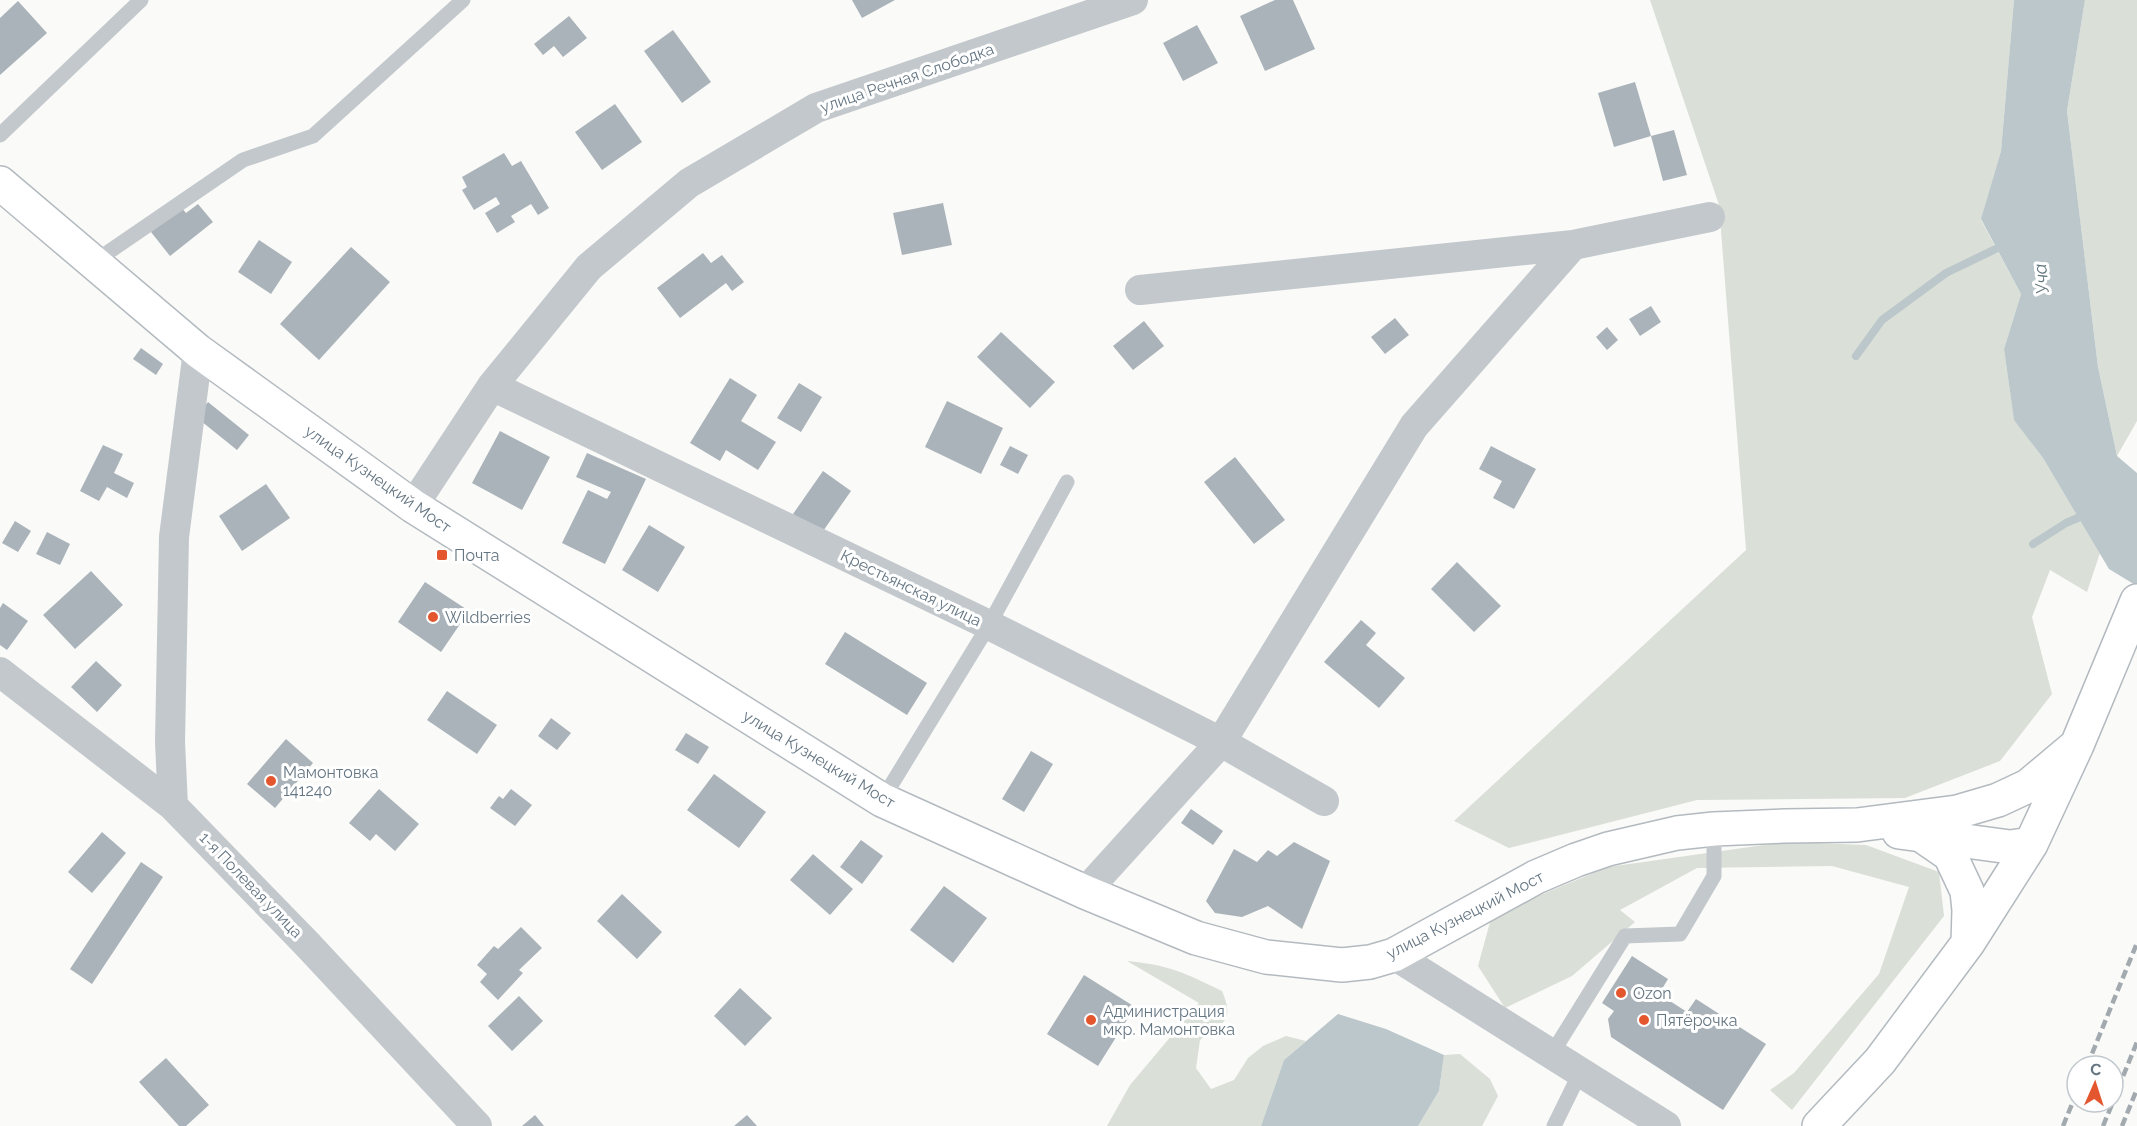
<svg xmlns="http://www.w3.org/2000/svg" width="2137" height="1126" font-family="Raleway,sans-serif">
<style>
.green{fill:#dadfd7}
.water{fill:#bbc7cb}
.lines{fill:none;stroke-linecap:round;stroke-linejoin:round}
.stream{stroke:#bbc7cb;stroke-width:8}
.building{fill:#aab3b9}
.secondary-casing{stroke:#b3babf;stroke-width:36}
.lane{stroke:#c3c8cc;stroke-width:15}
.street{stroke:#c3c8cc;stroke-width:30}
.secondary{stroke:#fff;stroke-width:33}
.rail{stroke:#a2aab0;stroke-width:4.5;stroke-dasharray:9 4.5;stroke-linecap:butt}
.poi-dot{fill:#e4572e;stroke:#fff;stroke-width:2}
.labels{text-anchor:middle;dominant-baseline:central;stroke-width:6;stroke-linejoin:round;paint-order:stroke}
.street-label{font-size:16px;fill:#657683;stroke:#fff}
.poi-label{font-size:16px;fill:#657683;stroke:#fff;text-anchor:start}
.water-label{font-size:18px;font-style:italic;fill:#60757c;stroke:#fff}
</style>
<rect width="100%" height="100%" fill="#fafaf8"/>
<path class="green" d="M 1650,0 L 2014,0 L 2001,151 L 1981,220 L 2021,294 L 2004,349 L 2014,419 L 2043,458 L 2100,553 L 2087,592 L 2050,570 L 2032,617 L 2052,694 L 2000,761 L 1905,798 L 1697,800 L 1509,848 L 1454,821 L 1746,550 L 1719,205 Z
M 2085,0 L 2137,0 L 2137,421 L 2117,456 L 2098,367 L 2067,111 Z
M 1786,842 L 1866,845 L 1939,872 L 1944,916 L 1792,1110 L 1770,1090 L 1794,1073 L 1879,974 L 1909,887 L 1832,866 L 1697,868 L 1620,910 L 1635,922 L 1572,976 L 1505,1008 L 1478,966 L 1492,915 L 1608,867 Z
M 1127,961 C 1169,965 1185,973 1222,991 C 1235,1022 1223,1023 1200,1040 L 1196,1068 L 1211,1089 L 1234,1080 L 1248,1058 L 1263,1046 L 1286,1036 L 1306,1041 L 1284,1060 L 1261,1126 L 1107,1126 L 1130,1085 L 1199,1003 Z
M 1460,1054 L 1490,1079 L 1498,1096 L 1482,1126 L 1418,1126 L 1439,1091 L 1444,1055 Z"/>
<path class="water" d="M 2014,0 L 2085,0 L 2067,111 L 2098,367 L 2117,456 L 2137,473 L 2137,586 L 2109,569 L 2043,458 L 2014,420 L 2004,349 L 2021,294 L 1981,219 L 2001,151 Z
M 1338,1014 L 1386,1029 L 1444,1055 L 1439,1091 L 1418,1126 L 1261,1126 L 1284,1060 Z"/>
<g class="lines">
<path class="stream" d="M 1856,356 L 1882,320 L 1946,273 L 2006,244
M 2033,544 L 2066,523 L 2087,514"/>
</g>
<path class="building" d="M 852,0 L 895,0 L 862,18 Z
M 1275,0 L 1293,0 L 1315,49 L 1265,71 L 1240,16 Z
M 18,1 L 47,33 L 0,75 L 0,18 Z
M 569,16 L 587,38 L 563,57 L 554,46 L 543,55 L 534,44 Z
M 1197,25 L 1218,63 L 1183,81 L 1163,43 Z
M 673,30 L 711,82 L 682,103 L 644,51 Z
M 1635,82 L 1651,136 L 1674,130 L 1687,175 L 1663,181 L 1651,136 L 1614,147 L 1598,93 Z
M 615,104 L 642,142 L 602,170 L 575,132 Z
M 504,153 L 512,166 L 521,161 L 549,208 L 538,215 L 531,204 L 511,216 L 515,222 L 497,233 L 485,213 L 500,204 L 496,197 L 474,210 L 462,190 L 467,187 L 462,177 Z
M 943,203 L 952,245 L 902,255 L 893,213 Z
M 198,204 L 213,222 L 170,256 L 151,232 L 181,207 L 186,213 Z
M 259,240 L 292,262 L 271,294 L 238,272 Z
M 351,247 L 390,282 L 319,360 L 280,324 Z
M 703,253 L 711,263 L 722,255 L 744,282 L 732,291 L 726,283 L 680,318 L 657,288 Z
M 1651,306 L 1661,322 L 1640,336 L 1629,319 Z
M 1395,318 L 1409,335 L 1385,354 L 1371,337 Z
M 1144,321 L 1164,346 L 1133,370 L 1113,346 Z
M 1607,327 L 1618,340 L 1607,350 L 1596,337 Z
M 1001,332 L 1055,382 L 1030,408 L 977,357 Z
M 141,348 L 163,364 L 156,375 L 133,359 Z
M 730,378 L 757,395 L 741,421 L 776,442 L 758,470 L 726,450 L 720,461 L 690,443 Z
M 799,383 L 822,397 L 801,432 L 777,418 Z
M 947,401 L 1003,428 L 981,474 L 925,447 Z
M 208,402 L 249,435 L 237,450 L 196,417 Z
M 500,431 L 550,457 L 522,510 L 472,483 Z
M 103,445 L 123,454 L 114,473 L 134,483 L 127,498 L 107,487 L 99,501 L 80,491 Z
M 1010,446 L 1028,455 L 1018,474 L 1000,465 Z
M 1491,446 L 1536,469 L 1514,509 L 1493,498 L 1502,481 L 1479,469 Z
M 587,453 L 646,479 L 605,564 L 562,543 L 588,490 L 607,499 L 611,492 L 576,477 Z
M 1235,457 L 1285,520 L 1254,544 L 1204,482 Z
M 823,471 L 851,491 L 821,534 L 793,514 Z
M 266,484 L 290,518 L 242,551 L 219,516 Z
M 15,521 L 31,531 L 18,552 L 2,543 Z
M 649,525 L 685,547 L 658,592 L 622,570 Z
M 47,532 L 70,544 L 60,565 L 36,554 Z
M 1457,562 L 1501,606 L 1474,632 L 1431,589 Z
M 91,571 L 123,605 L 75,649 L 43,615 Z
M 425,582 L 469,611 L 441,652 L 398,622 Z
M 3,603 L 28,621 L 7,650 L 0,645 L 0,608 Z
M 1361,620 L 1376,633 L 1366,645 L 1405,678 L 1379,708 L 1324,662 Z
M 845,632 L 927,683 L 907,715 L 825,664 Z
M 96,661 L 122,685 L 97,712 L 71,687 Z
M 447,691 L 497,725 L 477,754 L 427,720 Z
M 551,718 L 571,733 L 557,750 L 538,736 Z
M 686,733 L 709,747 L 698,764 L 675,750 Z
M 286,739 L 313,763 L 275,808 L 247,784 Z
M 1031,751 L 1053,764 L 1024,812 L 1002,799 Z
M 714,774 L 766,812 L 739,848 L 687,810 Z
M 379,789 L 419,824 L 395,851 L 376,834 L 370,841 L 349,823 Z
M 511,789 L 532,805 L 515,826 L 490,808 L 499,796 L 503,799 Z
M 1191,809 L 1223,831 L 1213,845 L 1181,823 Z
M 102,832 L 126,853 L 92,893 L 68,872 Z
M 861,840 L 883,856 L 862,884 L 840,867 Z
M 1294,842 L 1330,861 L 1302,929 L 1268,906 L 1242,917 L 1215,913 L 1206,901 L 1234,849 L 1257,862 L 1268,850 L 1277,856 Z
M 813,854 L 853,889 L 830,915 L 790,880 Z
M 141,862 L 163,877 L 92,984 L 70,969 Z
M 944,886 L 987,918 L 953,963 L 910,930 Z
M 622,894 L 662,932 L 637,959 L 597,921 Z
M 521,927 L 542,948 L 519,970 L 523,973 L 498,1000 L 480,982 L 487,974 L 477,965 L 494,946 L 498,949 Z
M 1632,956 L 1668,979 L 1659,994 L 1687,1012 L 1696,999 L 1766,1044 L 1723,1110 L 1611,1037 L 1608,1019 L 1614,1011 L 1602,1003 Z
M 1084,975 L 1135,1007 L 1098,1066 L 1047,1034 Z
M 740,988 L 772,1018 L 745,1046 L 714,1016 Z
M 519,996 L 543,1021 L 512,1051 L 488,1026 Z
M 166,1058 L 209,1105 L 186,1126 L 179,1126 L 139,1082 Z
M 535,1115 L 544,1126 L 522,1126 Z
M 747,1115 L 757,1126 L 734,1126 Z"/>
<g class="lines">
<g class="secondary-casing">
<path id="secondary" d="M 0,183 L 198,351 L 413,506 L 882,800 L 1085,892 L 1196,938 L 1266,957 L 1342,965 L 1370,962 L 1394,955 L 1536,877 L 1576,860 L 1608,849 L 1677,833 L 1714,829 L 1785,826 L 1857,825 L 1957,812 L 1998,800 L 2028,786 L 2077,745
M 1899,832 L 2010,847 L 2031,844
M 1921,835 L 1950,855 L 1967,891 L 1969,910 L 1968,943
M 1819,1126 L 1880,1061 L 1968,943 L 2031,844 L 2077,745 L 2137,601"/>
</g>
<path class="lane" d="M 0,135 L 141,0
M 94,262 L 243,160 L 313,136 L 463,0
M 882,800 L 989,625 L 1067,482
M 1551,1055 L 1625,936 L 1680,934 L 1714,876 L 1714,829
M 1554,1126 L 1580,1073"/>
<path class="street" d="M 1140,290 L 1573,245 L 1710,217
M 492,386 L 989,625 L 1221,742 L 1324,801
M 413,506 L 492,386 L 589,267 L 689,183 L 816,108 L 1133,0
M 0,672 L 173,806 L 307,944 L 477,1126
M 173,806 L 170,742 L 174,537 L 198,351
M 1085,892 L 1221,742 L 1414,426 L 1573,245
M 1394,955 L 1666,1126"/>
<use href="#secondary" class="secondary"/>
<path class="rail" d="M 2087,1066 L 2137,943
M 2113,1101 L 2137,1042
M 2063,1126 L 2077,1092
M 2103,1126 L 2113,1102
M 2122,1126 L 2137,1089"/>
</g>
<g class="poi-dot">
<rect x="436" y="549" width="12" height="12" rx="3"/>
<circle cx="433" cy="617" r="6"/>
<circle cx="271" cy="781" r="6"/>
<circle cx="1621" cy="993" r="6"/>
<circle cx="1091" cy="1020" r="6"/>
<circle cx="1644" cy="1020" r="6"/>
</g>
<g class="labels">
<g class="street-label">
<text transform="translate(907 78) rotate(-19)">улица Речная Слободка</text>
<text transform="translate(378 479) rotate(35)">улица Кузнецкий Мост</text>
<text transform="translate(911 588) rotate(26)">Крестьянская улица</text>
<text transform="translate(819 759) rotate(31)">улица Кузнецкий Мост</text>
<text transform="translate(251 885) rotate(46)">1-я Полевая улица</text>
<text transform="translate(1465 915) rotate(-27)">улица Кузнецкий Мост</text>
</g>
<g class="poi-label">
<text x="454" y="555">Почта</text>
<text x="445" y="617">Wildberries</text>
<text x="283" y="772">Мамонтовка<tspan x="283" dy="18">141240</tspan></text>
<text x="1633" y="993">Ozon</text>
<text x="1103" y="1011">Администрация<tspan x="1103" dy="18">мкр. Мамонтовка</tspan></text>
<text x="1656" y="1020">Пятёрочка</text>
</g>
<g class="water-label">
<text transform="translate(2041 279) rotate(-96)">Уча</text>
</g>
</g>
<g transform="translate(2095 1084) rotate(3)"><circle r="28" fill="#ffffff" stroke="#c1c8cd" stroke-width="1.5"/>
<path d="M0-4.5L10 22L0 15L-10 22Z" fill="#e4572e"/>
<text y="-9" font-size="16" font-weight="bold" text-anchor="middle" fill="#657683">С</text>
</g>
</svg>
